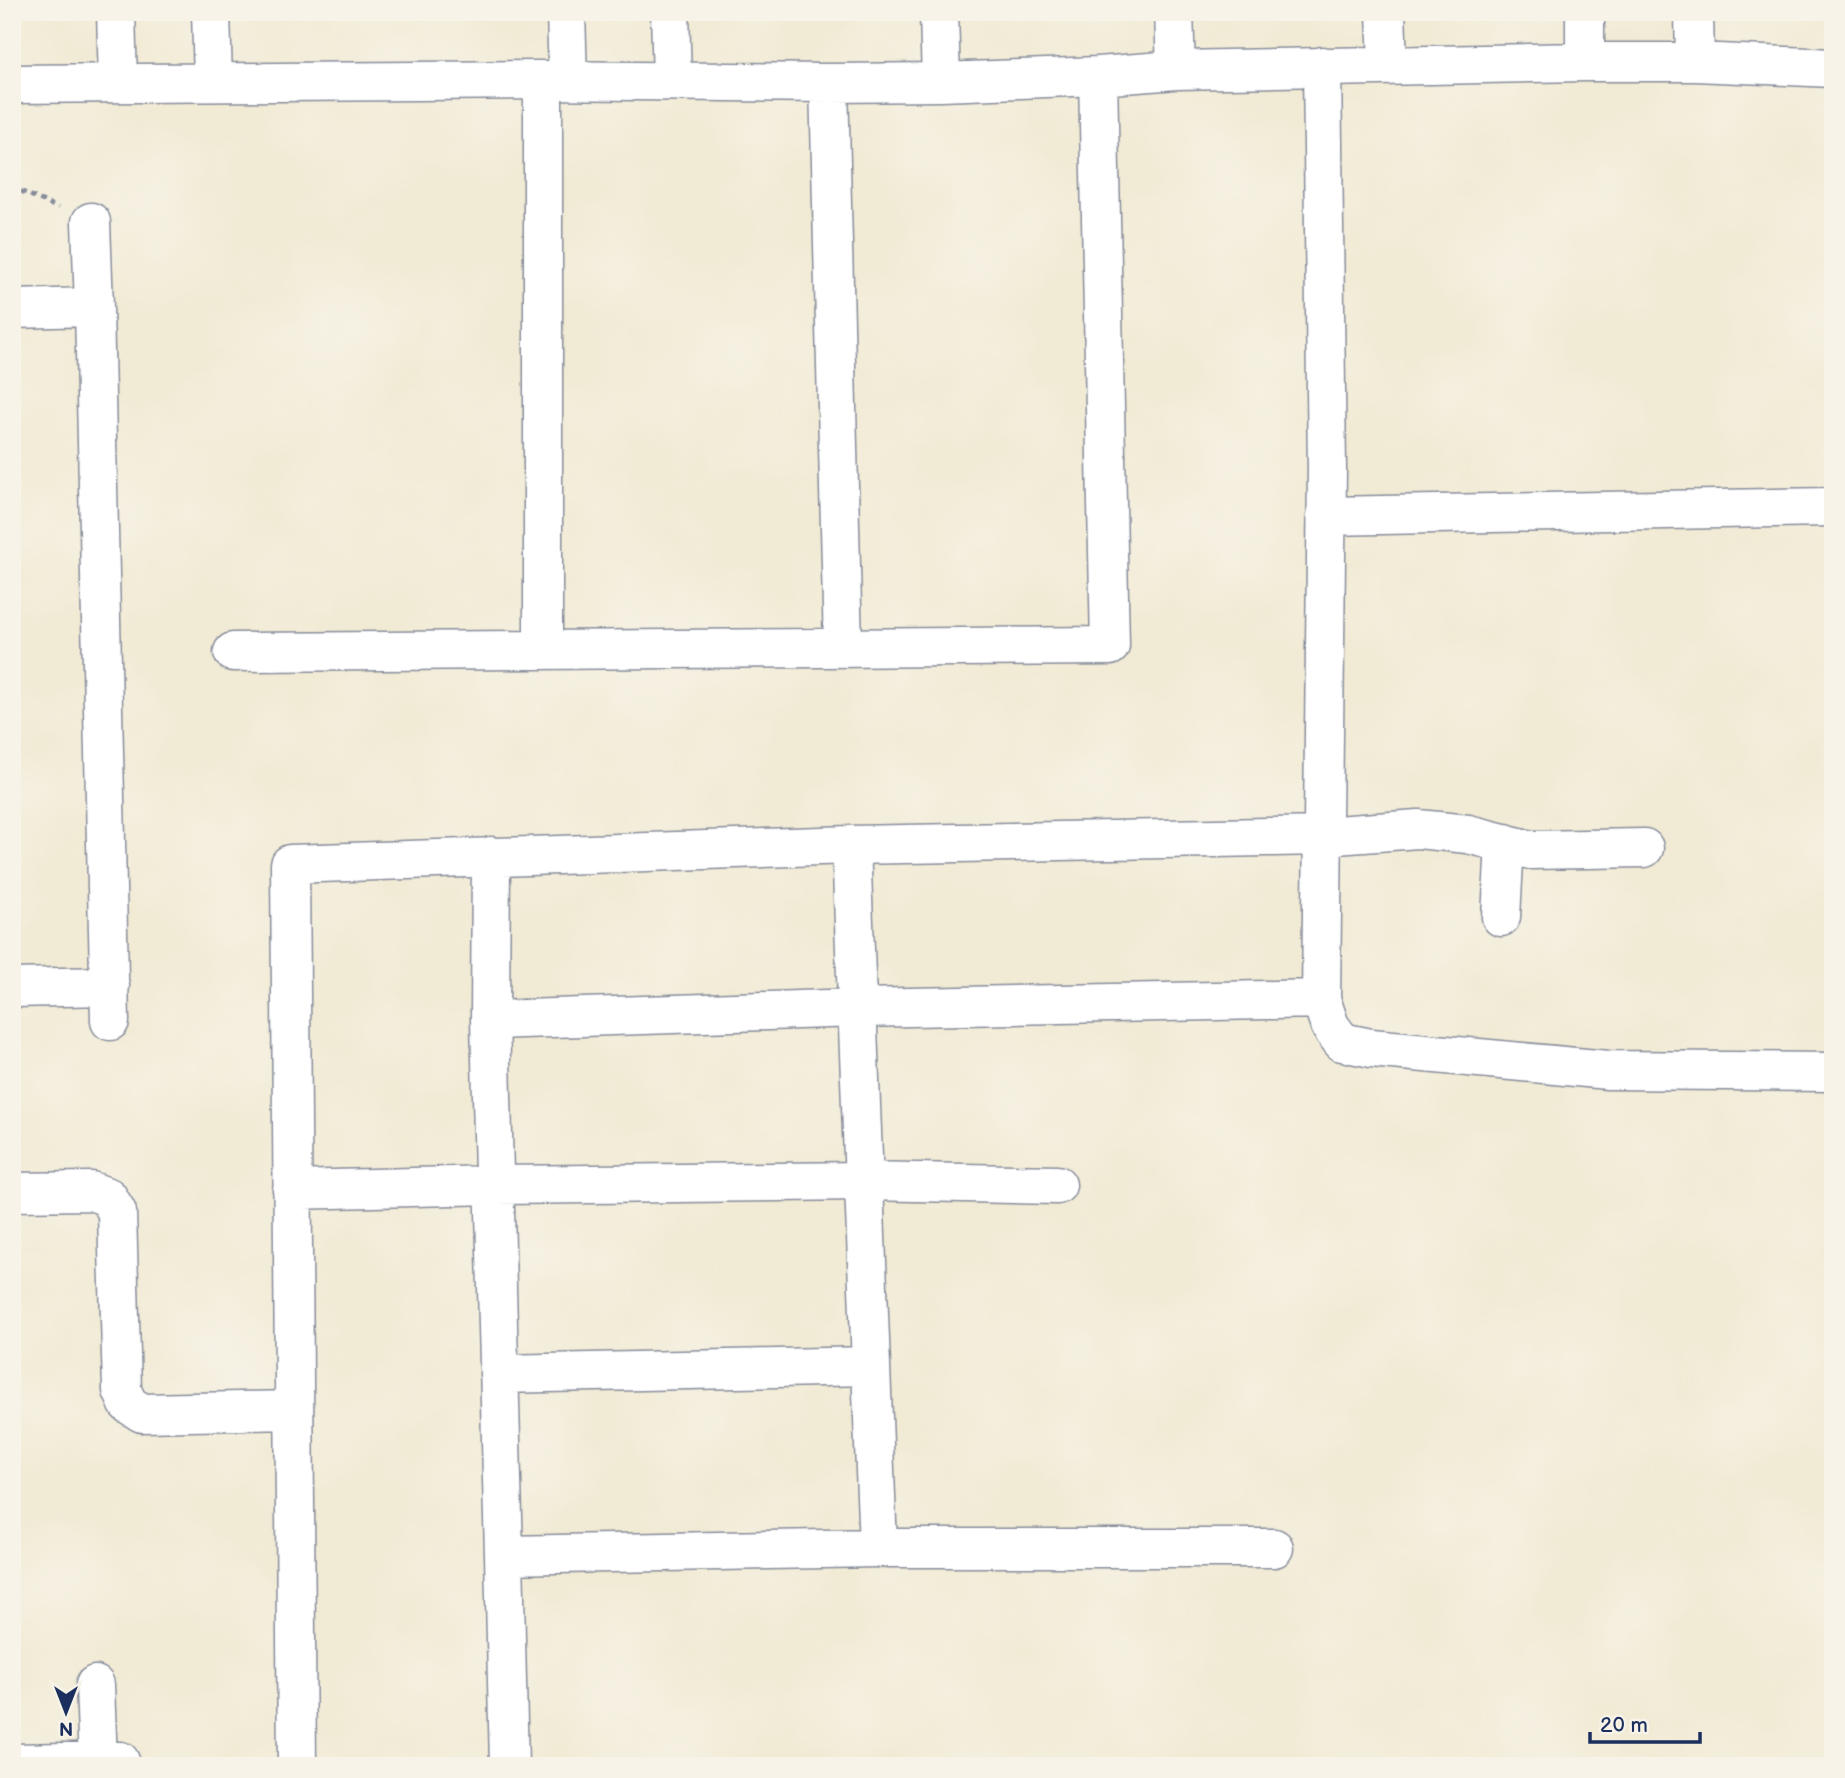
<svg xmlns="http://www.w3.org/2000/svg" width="1845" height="1778" font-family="'Balsamiq Sans',sans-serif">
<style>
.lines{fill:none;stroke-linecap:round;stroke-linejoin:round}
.minor-casing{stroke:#868c99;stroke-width:41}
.path{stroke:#868c99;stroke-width:4.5;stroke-dasharray:5 5;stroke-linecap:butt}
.minor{stroke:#fff;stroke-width:38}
</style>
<rect width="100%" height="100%" fill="#f7f3e8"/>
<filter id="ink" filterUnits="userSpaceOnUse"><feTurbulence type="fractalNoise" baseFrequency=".0143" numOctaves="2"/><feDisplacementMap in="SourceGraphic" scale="14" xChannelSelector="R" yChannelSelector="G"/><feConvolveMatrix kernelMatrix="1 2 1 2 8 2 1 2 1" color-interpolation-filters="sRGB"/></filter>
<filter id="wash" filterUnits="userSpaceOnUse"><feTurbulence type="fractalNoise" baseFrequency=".00686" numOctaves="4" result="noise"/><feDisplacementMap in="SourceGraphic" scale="28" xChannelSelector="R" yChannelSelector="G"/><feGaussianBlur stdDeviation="1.57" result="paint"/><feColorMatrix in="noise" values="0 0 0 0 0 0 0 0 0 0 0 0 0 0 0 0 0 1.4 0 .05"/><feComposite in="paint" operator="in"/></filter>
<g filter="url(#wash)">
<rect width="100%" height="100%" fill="#f1ead4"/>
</g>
<g filter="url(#ink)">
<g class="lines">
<g class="minor-casing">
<path id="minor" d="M 116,12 L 118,83
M 211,12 L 213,81
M 566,12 L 568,80
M 670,12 L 672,80
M 939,12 L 941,82
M 1174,12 L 1176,70
M 1386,12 L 1388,65
M 1585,12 L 1585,62
M 1694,12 L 1695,62
M 1322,66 L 1327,470 L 1321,999 L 1330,1026 L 1342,1042 L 1371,1048 L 1608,1070 L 1833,1072
M 543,80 L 543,650
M 829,83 L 843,648
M 12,84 L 543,80 L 829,83 L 941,82 L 1098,76 L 1176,70 L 1585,62 L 1695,62 L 1833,68
M 91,222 L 94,307
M 12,309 L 94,307 L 110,1021
M 1326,516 L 1833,507
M 233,652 L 1110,646 L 1098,76
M 851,845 L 1322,836 L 1418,829 L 1468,834 L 1531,850 L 1644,848
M 491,856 L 490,1020 L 504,1555 L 878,1548
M 1501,917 L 1505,843
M 12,988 L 110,986
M 490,1020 L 858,1008 L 1321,999
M 292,1190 L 494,1185 L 864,1181 L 1057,1185
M 12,1192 L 91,1191 L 108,1197 L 117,1212 L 122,1390 L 128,1404 L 142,1413 L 294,1410
M 499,1374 L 871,1366
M 504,1555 L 509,1766
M 95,1685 L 98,1762
M 12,1763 L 120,1761
M 297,1766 L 290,864 L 851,845 L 878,1548 L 1274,1548"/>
</g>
<path class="path" d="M 12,187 L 58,208"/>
<use href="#minor" class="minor"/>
</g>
</g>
<rect width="1845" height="1778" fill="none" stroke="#f7f3e8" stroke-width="42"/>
<g transform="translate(66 1712) rotate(180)" stroke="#f7f3e8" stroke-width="5" paint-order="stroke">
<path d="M0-5L12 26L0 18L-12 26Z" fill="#1b2f5e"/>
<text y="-10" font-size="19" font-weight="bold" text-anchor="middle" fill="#1b2f5e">N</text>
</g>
<path d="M1590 1732v10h110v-10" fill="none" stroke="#1b2f5e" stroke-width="3.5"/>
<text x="1600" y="1732" font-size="21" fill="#1b2f5e" stroke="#f7f3e8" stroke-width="5" paint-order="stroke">20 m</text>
</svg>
